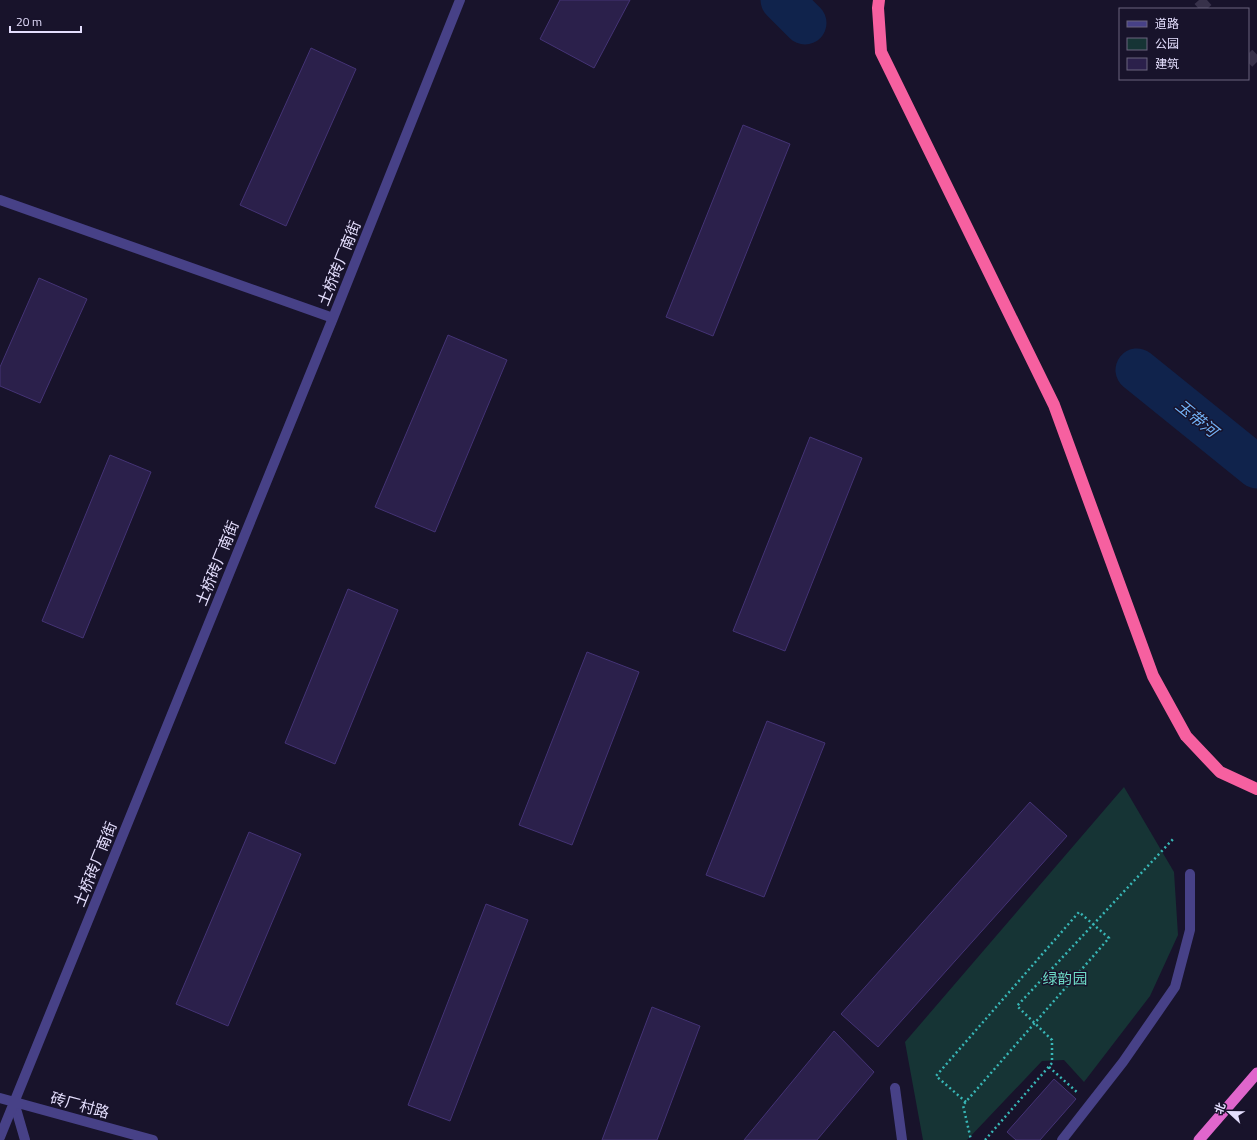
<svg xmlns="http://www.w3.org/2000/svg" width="1257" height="1140" font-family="'Titillium Web','Noto Sans SC',sans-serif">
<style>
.green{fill:#163435}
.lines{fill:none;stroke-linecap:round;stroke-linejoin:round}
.river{stroke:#10234c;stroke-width:43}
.building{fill:#2b204b;stroke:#443375}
.motorway-tunnel{stroke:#37314a;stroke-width:12;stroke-dasharray:12 6;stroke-linecap:butt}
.path{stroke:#38b7b7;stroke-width:2.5;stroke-dasharray:2 3;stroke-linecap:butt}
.service{stroke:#474187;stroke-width:10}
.pedestrian{stroke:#474187;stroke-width:10}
.tertiary{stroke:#474187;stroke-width:10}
.trunk{stroke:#e066cc;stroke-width:11}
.motorway{stroke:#f660a0;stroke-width:12}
.labels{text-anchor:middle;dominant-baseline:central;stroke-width:3;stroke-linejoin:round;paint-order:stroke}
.street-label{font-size:15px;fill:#e4defd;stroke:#18132b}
.park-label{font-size:15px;fill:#6ddbc6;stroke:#18132b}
.water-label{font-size:16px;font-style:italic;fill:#72b2f7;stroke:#18132b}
</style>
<rect width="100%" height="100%" fill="#18132b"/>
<path class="green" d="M 1124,787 L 1174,872 L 1178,935 L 1150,996 L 1084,1082 L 1064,1060 L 1042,1061 L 967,1140 L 923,1140 L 905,1042 Z"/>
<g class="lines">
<path class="river" d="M 782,0 L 805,23
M 1137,370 L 1257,467"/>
</g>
<path class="building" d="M 560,0 L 630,0 L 594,68 L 540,39 Z
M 311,48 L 356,69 L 286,226 L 240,205 Z
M 743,125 L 790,144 L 713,336 L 666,317 Z
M 39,278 L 87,299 L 40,403 L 0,386 L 0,367 Z
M 448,335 L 507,360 L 435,532 L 375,507 Z
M 810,437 L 862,458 L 785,651 L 733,631 Z
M 110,455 L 151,472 L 83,638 L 42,621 Z
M 348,589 L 398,610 L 335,764 L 285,743 Z
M 587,652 L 639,672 L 572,845 L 519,825 Z
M 767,721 L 825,743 L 764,897 L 706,875 Z
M 1030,802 L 1067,836 L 878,1047 L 841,1014 Z
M 249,832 L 301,854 L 228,1026 L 176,1004 Z
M 486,904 L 528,920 L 450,1121 L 408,1105 Z
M 652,1007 L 700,1026 L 657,1140 L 602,1140 Z
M 834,1031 L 874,1072 L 817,1140 L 744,1140 Z
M 1054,1079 L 1076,1099 L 1040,1140 L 1016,1140 L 1007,1132 Z"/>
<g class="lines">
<path class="motorway-tunnel" d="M 1199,0 L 1207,9
M 1248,54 L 1257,63"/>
<path class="path" d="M 1049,1067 L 1078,1093
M 966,1102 L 936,1076 L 1079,912 L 1109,938 L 963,1105 L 971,1140
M 985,1140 L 1052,1063 L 1052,1040 L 1017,1006 L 1174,838"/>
<path class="service" d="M 895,1088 L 902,1140
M 1062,1140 L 1123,1062 L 1175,987 L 1190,930 L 1190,874"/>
<path class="pedestrian" d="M 14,1102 L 25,1140"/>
<path class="tertiary" d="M 0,200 L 333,318
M 0,1098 L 153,1140
M 0,1137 L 333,318 L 460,0"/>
<path class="trunk" d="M 1199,1140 L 1257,1073"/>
<path class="motorway" d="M 879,0 L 878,8 L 881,52 L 1054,405 L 1153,676 L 1186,736 L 1220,772 L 1257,789"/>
</g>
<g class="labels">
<g class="street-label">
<text transform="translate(339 263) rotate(-68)">土桥砖厂南街</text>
<text transform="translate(217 563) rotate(-68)">土桥砖厂南街</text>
<text transform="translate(95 864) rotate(-68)">土桥砖厂南街</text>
<text transform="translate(80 1105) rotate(15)">砖厂村路</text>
</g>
<g class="park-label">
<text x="1065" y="978">绿韵园</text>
</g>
<g class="water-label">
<text transform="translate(1197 418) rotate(39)">玉带河</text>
</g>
</g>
<rect x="1119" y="8" width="130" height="72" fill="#18132b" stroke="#6a647f"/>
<rect x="1127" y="21" width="20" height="6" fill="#474187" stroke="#6a647f"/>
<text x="1155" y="28" font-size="12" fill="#e4defd">道路</text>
<rect x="1127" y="38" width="20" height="12" fill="#163435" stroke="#6a647f"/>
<text x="1155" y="48" font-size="12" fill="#e4defd">公园</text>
<rect x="1127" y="58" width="20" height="12" fill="#2b204b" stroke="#6a647f"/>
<text x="1155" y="68" font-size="12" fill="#e4defd">建筑</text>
<g transform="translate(1229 1112) rotate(292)" stroke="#18132b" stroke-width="3" paint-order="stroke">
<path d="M0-3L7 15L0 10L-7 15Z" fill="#e4defd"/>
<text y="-6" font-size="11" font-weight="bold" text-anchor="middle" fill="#e4defd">北</text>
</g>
<path d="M10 26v6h71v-6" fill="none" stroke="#e4defd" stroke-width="2"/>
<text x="16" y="26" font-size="12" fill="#e4defd" stroke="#18132b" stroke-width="3" paint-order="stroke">20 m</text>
</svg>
